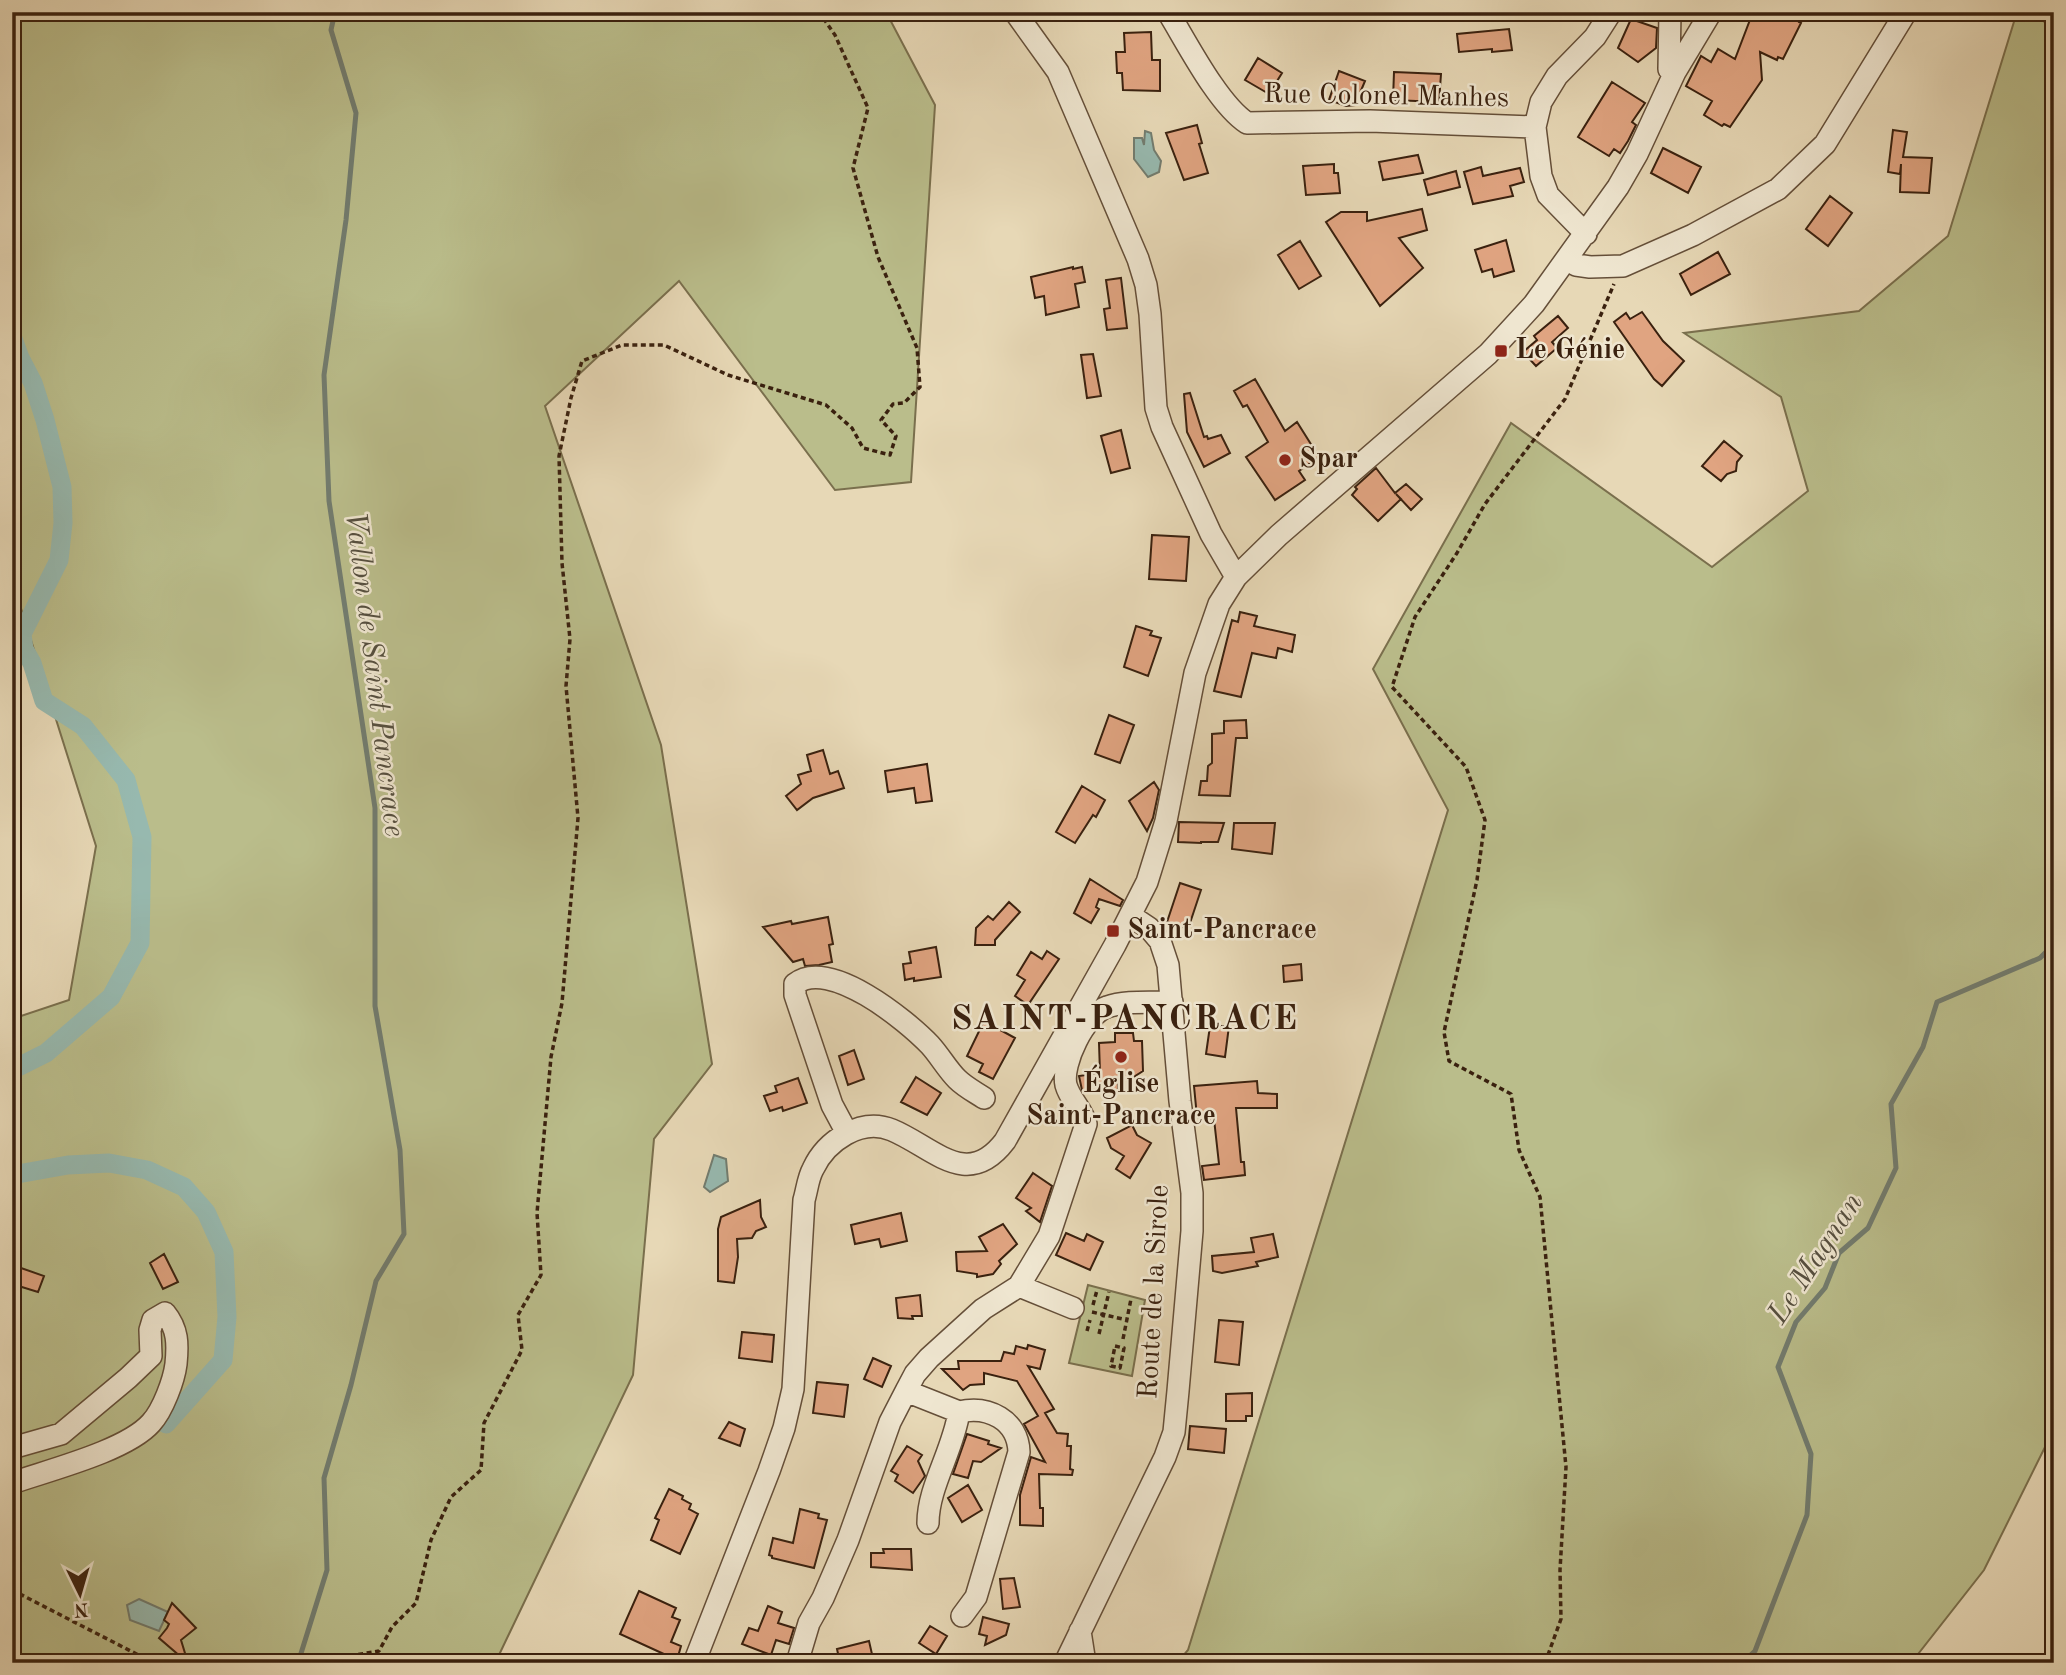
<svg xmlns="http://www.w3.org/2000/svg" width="2066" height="1675" font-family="'Old Standard TT',serif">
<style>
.green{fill:#babd8b;stroke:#7a6f4d;stroke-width:2}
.water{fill:#97b9af;stroke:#727c6f;stroke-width:2}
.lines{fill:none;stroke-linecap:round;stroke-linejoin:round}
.stream{stroke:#727c6f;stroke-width:5}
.canal{stroke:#97b9af;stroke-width:19}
.building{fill:#e0a481;stroke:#3a210f;stroke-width:2}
.minor-casing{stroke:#654f39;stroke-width:24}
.path{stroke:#3a210f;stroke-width:3.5;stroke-dasharray:5 3.5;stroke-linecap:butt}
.minor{stroke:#efe6d0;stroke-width:21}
.poi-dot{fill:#8f2418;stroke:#efe6d0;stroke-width:2.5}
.labels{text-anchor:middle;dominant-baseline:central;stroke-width:5;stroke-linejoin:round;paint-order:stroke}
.street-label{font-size:28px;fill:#3a210f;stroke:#efe6d0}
.poi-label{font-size:28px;font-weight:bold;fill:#3a210f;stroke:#efe6d0;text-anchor:start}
.water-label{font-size:30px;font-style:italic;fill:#564f3f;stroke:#efe6d0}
.district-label{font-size:35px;font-weight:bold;letter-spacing:2px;fill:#3a210f;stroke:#efe6d0}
</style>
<rect width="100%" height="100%" fill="#e7d8b6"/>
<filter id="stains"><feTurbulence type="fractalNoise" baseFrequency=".00286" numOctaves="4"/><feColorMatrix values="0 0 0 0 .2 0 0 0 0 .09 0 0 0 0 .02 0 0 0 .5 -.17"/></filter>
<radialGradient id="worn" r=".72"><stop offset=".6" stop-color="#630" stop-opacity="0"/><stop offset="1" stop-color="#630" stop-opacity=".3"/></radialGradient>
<path class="green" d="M 12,12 L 886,12 L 935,105 L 911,482 L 835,490 L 679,281 L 545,406 L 661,745 L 712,1064 L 654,1139 L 633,1375 L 498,1657 L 462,1663 L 12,1663 L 12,1019 L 69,1000 L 96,846 L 12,580 Z
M 2017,12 L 2035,12 L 2054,32 L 2054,1429 L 1984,1570 L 1911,1663 L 1177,1663 L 1188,1650 L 1448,810 L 1373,669 L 1511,423 L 1712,567 L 1808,491 L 1781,397 L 1684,333 L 1859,311 L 1948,236 Z
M 1088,1285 L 1145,1300 L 1132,1376 L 1069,1363 Z"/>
<path class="water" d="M 1145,131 L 1151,133 L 1154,150 L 1161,161 L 1159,172 L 1148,177 L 1134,159 L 1134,138 L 1142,138 L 1144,145 Z
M 714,1155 L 726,1159 L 728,1181 L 710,1192 L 704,1187 Z
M 139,1599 L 168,1612 L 159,1631 L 130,1620 L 127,1605 Z"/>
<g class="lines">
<path class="stream" d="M 298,1663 L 327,1570 L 324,1478 L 351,1385 L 376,1281 L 404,1234 L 400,1150 L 375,1006 L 375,808 L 329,501 L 324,375 L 346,220 L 356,113 L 331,30 L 335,12
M 1742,1663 L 1755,1651 L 1807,1515 L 1811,1454 L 1778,1367 L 1796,1322 L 1825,1288 L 1839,1253 L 1868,1228 L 1896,1168 L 1891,1104 L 1923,1047 L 1937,1002 L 2040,958 L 2054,944"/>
<path class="canal" d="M 12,336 L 20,358 L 33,383 L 45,420 L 62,487 L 63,523 L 59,560 L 22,634 L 24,649 L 32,663 L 44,701 L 83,726 L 126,780 L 142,837 L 140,943 L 111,997 L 46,1053 L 12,1070
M 12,1175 L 68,1165 L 109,1163 L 147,1170 L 184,1187 L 206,1212 L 224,1252 L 227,1317 L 223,1360 L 166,1424"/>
</g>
<path class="building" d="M 1753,12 L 1803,12 L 1799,22 L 1801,23 L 1783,59 L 1778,57 L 1777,60 L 1760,52 L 1762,80 L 1730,127 L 1724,124 L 1722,126 L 1704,115 L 1712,101 L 1686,86 L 1701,56 L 1711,62 L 1718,49 L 1735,59 Z
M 1631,19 L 1657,28 L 1656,48 L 1638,62 L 1618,48 Z
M 1509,29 L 1512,50 L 1492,52 L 1492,49 L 1459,52 L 1457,34 Z
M 1151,32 L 1152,60 L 1160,60 L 1160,91 L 1123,90 L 1122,73 L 1117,73 L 1116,52 L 1125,52 L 1124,33 Z
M 1258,58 L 1282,73 L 1269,94 L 1245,80 Z
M 1339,71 L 1365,81 L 1355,105 L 1346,106 L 1329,100 Z
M 1394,72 L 1441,74 L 1439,102 L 1393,100 Z
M 1612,82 L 1645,103 L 1632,122 L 1636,125 L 1628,141 L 1620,153 L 1614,149 L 1609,156 L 1578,137 Z
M 1197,125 L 1202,143 L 1199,144 L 1208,173 L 1184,180 L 1166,133 Z
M 1893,130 L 1907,132 L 1903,157 L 1932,158 L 1929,193 L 1900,192 L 1901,164 L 1900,174 L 1888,172 Z
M 1663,148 L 1701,167 L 1688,193 L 1651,173 Z
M 1418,155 L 1423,173 L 1383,180 L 1379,162 Z
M 1334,164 L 1334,173 L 1338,173 L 1340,193 L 1306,195 L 1303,166 Z
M 1481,167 L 1483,176 L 1520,168 L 1524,182 L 1510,186 L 1513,196 L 1473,204 L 1464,172 Z
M 1456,171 L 1460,187 L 1428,195 L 1424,180 Z
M 1830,196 L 1852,213 L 1828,246 L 1806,229 Z
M 1422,209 L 1427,230 L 1399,238 L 1423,268 L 1380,306 L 1326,222 L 1341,212 L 1367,212 L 1367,221 Z
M 1506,240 L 1514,271 L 1494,277 L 1492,269 L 1482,272 L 1475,250 Z
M 1300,241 L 1321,276 L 1299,289 L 1278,255 Z
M 1718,252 L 1730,274 L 1691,295 L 1680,274 Z
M 1073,267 L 1073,269 L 1082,267 L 1085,282 L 1075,284 L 1079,307 L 1046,315 L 1044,296 L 1035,298 L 1031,277 Z
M 1121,278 L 1127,328 L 1107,330 L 1104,309 L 1110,308 L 1106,280 Z
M 1642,312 L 1663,341 L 1684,361 L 1662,386 L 1654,379 L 1614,322 L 1626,313 L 1630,319 Z
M 1558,316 L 1568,328 L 1552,342 L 1557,348 L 1536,366 L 1523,352 L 1537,340 L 1534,336 Z
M 1093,354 L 1101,396 L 1087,398 L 1081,355 Z
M 1255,379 L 1285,431 L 1297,422 L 1319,457 L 1299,471 L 1305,480 L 1275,500 L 1246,457 L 1268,442 L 1247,405 L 1243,407 L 1234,391 Z
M 1190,393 L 1204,437 L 1207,436 L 1208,439 L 1221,435 L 1230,453 L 1204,467 L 1187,432 L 1184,394 Z
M 1121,430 L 1130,468 L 1111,473 L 1101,436 Z
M 1724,441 L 1742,456 L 1737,462 L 1736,471 L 1727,474 L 1721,481 L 1702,466 Z
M 1376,468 L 1395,493 L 1406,484 L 1422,499 L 1411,510 L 1396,494 L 1401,499 L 1378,521 L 1352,495 L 1357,489 L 1355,487 Z
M 1152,535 L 1189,537 L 1186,581 L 1149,579 Z
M 1240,612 L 1257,616 L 1254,626 L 1295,635 L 1292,652 L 1278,648 L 1276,658 L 1252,653 L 1241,697 L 1214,691 L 1232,620 L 1238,622 Z
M 1136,626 L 1152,631 L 1150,635 L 1161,638 L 1148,676 L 1124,667 Z
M 1109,715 L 1134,725 L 1120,763 L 1095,754 Z
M 1246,720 L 1247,738 L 1236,738 L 1230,796 L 1199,795 L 1201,781 L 1207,781 L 1208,766 L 1212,763 L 1212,734 L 1224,733 L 1224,721 Z
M 823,750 L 830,774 L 838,771 L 844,788 L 813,798 L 797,810 L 786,796 L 801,784 L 798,775 L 811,771 L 807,755 Z
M 927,764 L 932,801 L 916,803 L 914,788 L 888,792 L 885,771 Z
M 1154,782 L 1159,790 L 1153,818 L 1147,831 L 1129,801 Z
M 1082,786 L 1105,800 L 1096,817 L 1093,815 L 1075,843 L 1056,832 Z
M 1179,822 L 1224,823 L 1218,842 L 1201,842 L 1201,843 L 1178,842 Z
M 1234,823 L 1275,823 L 1272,854 L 1232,849 Z
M 1090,879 L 1123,900 L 1120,906 L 1099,899 L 1096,907 L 1099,909 L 1091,923 L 1074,913 Z
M 1180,883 L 1201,890 L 1188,929 L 1167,922 Z
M 1009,902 L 1020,912 L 995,940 L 995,945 L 975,945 L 976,928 L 988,916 L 993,920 Z
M 828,917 L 833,944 L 829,945 L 832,962 L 819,965 L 805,966 L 803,959 L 793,962 L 763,927 L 791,921 L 792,924 Z
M 936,947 L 941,977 L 914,981 L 914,978 L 905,980 L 903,964 L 911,963 L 909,952 Z
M 1047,951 L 1059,959 L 1028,1005 L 1015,996 L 1025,980 L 1017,975 L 1031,952 L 1042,959 Z
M 1301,964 L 1302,980 L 1284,982 L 1283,966 Z
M 984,1021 L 1015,1038 L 993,1079 L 979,1072 L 983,1064 L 967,1056 Z
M 1210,1026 L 1229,1026 L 1225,1057 L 1206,1054 Z
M 1115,1033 L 1133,1033 L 1134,1041 L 1142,1041 L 1143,1071 L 1132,1078 L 1118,1079 L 1118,1091 L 1082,1090 L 1079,1076 L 1100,1073 L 1099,1043 L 1115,1042 Z
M 854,1050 L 864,1079 L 848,1085 L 839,1056 Z
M 916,1077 L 941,1093 L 927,1115 L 901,1102 Z
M 798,1078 L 807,1103 L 783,1111 L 782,1107 L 770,1111 L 764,1096 L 777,1092 L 775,1086 Z
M 1257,1081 L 1258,1093 L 1277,1094 L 1277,1108 L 1236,1108 L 1241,1162 L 1244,1162 L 1245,1175 L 1204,1180 L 1202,1166 L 1219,1164 L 1214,1119 L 1197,1117 L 1194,1086 Z
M 1132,1125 L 1137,1135 L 1151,1143 L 1130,1178 L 1116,1169 L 1124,1156 L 1111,1148 L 1107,1138 Z
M 1033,1173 L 1052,1186 L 1040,1222 L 1026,1211 L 1031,1208 L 1016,1198 Z
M 760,1200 L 761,1217 L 766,1227 L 756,1231 L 752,1238 L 737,1239 L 738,1257 L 734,1283 L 718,1281 L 718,1229 L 721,1217 Z
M 901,1213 L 907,1241 L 881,1247 L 879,1239 L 855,1244 L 851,1225 Z
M 1003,1224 L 1017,1244 L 999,1261 L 1001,1264 L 993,1274 L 977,1277 L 977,1274 L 957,1271 L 956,1252 L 987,1251 L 979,1237 Z
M 1066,1233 L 1084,1241 L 1087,1234 L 1103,1242 L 1090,1270 L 1056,1255 Z
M 1273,1234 L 1278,1257 L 1256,1262 L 1258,1266 L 1222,1273 L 1213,1271 L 1212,1256 L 1254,1252 L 1251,1238 Z
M 164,1254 L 178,1282 L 163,1289 L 150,1263 Z
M 12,1268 L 20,1270 L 21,1268 L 44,1276 L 38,1292 L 12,1284 Z
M 920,1295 L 922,1316 L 912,1316 L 913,1319 L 898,1318 L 896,1298 Z
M 1219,1320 L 1243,1322 L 1239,1365 L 1215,1362 Z
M 742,1332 L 774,1335 L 772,1362 L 739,1358 Z
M 1028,1345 L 1045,1350 L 1040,1369 L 1028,1366 L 1054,1409 L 1045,1413 L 1057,1433 L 1068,1434 L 1067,1446 L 1071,1446 L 1070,1469 L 1073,1470 L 1072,1475 L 1039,1474 L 1040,1508 L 1043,1508 L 1043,1526 L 1020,1525 L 1020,1495 L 1031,1457 L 1045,1462 L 1024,1424 L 1038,1416 L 1017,1381 L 984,1373 L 984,1384 L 970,1385 L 963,1390 L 942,1369 L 959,1369 L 958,1361 L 1001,1361 L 1004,1352 L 1014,1354 L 1016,1346 L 1027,1349 Z
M 873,1358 L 891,1366 L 882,1387 L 864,1379 Z
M 817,1382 L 848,1385 L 844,1417 L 813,1413 Z
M 1252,1393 L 1252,1416 L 1246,1416 L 1246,1421 L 1226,1421 L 1226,1394 Z
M 729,1422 L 745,1429 L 740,1446 L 719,1438 Z
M 1190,1426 L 1226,1429 L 1224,1453 L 1188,1449 Z
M 967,1434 L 989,1441 L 988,1444 L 1001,1448 L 981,1462 L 973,1461 L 968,1478 L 953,1474 Z
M 907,1446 L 922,1455 L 918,1461 L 925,1476 L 913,1493 L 895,1481 L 898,1475 L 891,1471 Z
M 968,1485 L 982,1510 L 962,1522 L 948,1498 Z
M 669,1489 L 683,1496 L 682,1499 L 691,1504 L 689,1509 L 698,1514 L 680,1554 L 651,1540 L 659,1520 L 655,1518 Z
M 800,1509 L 819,1514 L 818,1518 L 827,1520 L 814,1568 L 772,1558 L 772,1556 L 769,1555 L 773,1538 L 793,1543 Z
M 883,1549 L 911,1549 L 912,1570 L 871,1567 L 871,1553 L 884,1553 Z
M 1014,1578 L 1020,1607 L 1003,1609 L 1000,1579 Z
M 639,1591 L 676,1608 L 672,1617 L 680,1620 L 671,1642 L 681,1646 L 677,1660 L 620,1634 Z
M 172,1603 L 196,1628 L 181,1640 L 188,1663 L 159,1638 L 167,1628 L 169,1624 L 164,1620 Z
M 768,1606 L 782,1612 L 778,1623 L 794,1628 L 789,1644 L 776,1640 L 771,1655 L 742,1644 L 749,1628 L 758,1631 Z
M 983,1617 L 1009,1624 L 1006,1635 L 985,1645 L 987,1636 L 979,1634 Z
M 930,1626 L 947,1636 L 936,1654 L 919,1643 Z
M 869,1641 L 874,1663 L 840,1663 L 837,1649 Z"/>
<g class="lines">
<g class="minor-casing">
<path id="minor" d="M 1015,12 L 1058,72 L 1138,259 L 1146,285 L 1150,314 L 1156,408 L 1162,427 L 1211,534 L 1236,577
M 1168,12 C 1187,43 1218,104 1247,123 L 1370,121 L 1535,127
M 1670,12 L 1669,69 L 1675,72
M 1586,234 L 1548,195 L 1541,176 L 1535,127 L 1541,102 L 1557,76 L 1595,37 L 1611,12
M 1567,259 L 1576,265 L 1590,267 L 1623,266 L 1693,235 L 1778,189 L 1825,144 L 1906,12
M 847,1133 L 832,1105 L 795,995 L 795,984 C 829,957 906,1020 930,1045 C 940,1056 947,1069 957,1079 C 965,1087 975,1092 984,1098
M 1019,1286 L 1073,1308
M 906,1391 L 959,1412 C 953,1451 928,1487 928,1523
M 959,1412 C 988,1405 1018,1420 1019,1452 L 976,1597 L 962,1616
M 12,1448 L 61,1434 L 128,1378 L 151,1356 L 150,1330 L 153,1320 L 165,1313 C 178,1329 178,1344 176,1364 C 174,1380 163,1410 151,1423 C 126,1451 49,1470 12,1483
M 1080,1631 L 1085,1663
M 694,1663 L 769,1471 L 784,1428 L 793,1389 L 804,1200 C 807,1190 808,1178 813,1169 C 826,1141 861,1117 892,1130 C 933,1147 967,1191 1005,1141 L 1115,945 L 1147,882 L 1166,821 L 1195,673 L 1219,604 L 1236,577 L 1279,535 L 1488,354 L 1534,304 L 1618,187 L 1637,154 L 1675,72 L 1711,12
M 797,1663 L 809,1623 L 823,1598 L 848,1540 L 890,1422 L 906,1391 L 915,1374 L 929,1358 L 983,1309 L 1019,1286 L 1049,1236 L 1086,1124 C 1083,1110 1070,1100 1066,1085 C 1061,1064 1085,1014 1107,1007 C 1126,1000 1152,1003 1172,1002
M 1065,1663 L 1165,1457 L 1174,1432 L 1178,1391 L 1192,1231 L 1192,1193 L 1180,1101 L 1168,965 L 1160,941 L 1149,928 L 1131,916"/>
</g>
<path class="path" d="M 1093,1305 L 1097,1290
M 1092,1312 L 1127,1320
M 1087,1331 L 1090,1320
M 1099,1334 L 1109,1292
M 1123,1339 L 1131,1299
M 1115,1346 L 1124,1348 L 1120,1368 L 1111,1366 Z
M 12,1590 L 154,1663
M 335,1663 L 343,1657 L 379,1651 L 392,1627 L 416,1603 L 431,1540 L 451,1497 L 481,1470 L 484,1423 L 522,1350 L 518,1315 L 541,1275 L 537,1213 L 551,1057 L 562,1003 L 578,818 L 566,686 L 570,639 L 562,563 L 559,456 L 571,398 L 582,361 L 622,345 L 664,345 L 728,375 L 826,405 L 852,428 L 863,448 L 890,455 L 896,436 L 881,420 L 893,404 L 904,403 L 920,387 L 917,348 L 878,257 L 853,168 L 868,108 L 835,35 L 819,12
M 1545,1663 L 1561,1619 L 1560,1570 L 1566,1467 L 1540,1197 L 1519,1150 L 1511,1094 L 1449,1061 L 1444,1032 L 1477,880 L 1485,820 L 1466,767 L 1392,687 L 1415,617 L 1457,553 L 1485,504 L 1565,399 L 1614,284"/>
<use href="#minor" class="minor"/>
</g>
<g class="poi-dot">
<rect x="1494" y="344" width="14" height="14" rx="3.5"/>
<circle cx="1285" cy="460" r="7"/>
<rect x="1106" y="924" width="14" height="14" rx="3.5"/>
<circle cx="1121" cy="1057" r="7"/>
</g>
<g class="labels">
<g class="street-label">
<text transform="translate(1386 97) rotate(1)">Rue Colonel Manhes</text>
<text transform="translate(1155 1292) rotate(-87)">Route de la Sirole</text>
</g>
<g class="poi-label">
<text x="1515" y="351">Le Génie</text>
<text x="1299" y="460">Spar</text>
<text x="1127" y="931">Saint-Pancrace</text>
<text x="1121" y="1085" text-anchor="middle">Église<tspan x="1121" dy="32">Saint-Pancrace</tspan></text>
</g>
<g class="water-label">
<text transform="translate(374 674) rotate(83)">Vallon de Saint Pancrace</text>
<text transform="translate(1816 1259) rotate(-57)">Le Magnan</text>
</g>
<g class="district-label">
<text x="1125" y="1019">SAINT-PANCRACE</text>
</g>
</g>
<rect width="2066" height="1675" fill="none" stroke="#e7d8b6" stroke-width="42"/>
<rect x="14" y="14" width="2038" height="1647" fill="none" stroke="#3a210f" stroke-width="3.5"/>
<rect x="21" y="21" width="2024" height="1633" fill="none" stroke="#3a210f" stroke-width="2"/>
<g transform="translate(80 1594) rotate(175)" stroke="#efe6d0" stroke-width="5" paint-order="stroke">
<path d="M0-5L12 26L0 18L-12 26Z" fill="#3a210f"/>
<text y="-10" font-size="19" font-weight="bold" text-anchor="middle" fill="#3a210f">N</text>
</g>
<rect width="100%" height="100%" filter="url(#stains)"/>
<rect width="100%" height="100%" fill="url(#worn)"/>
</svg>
